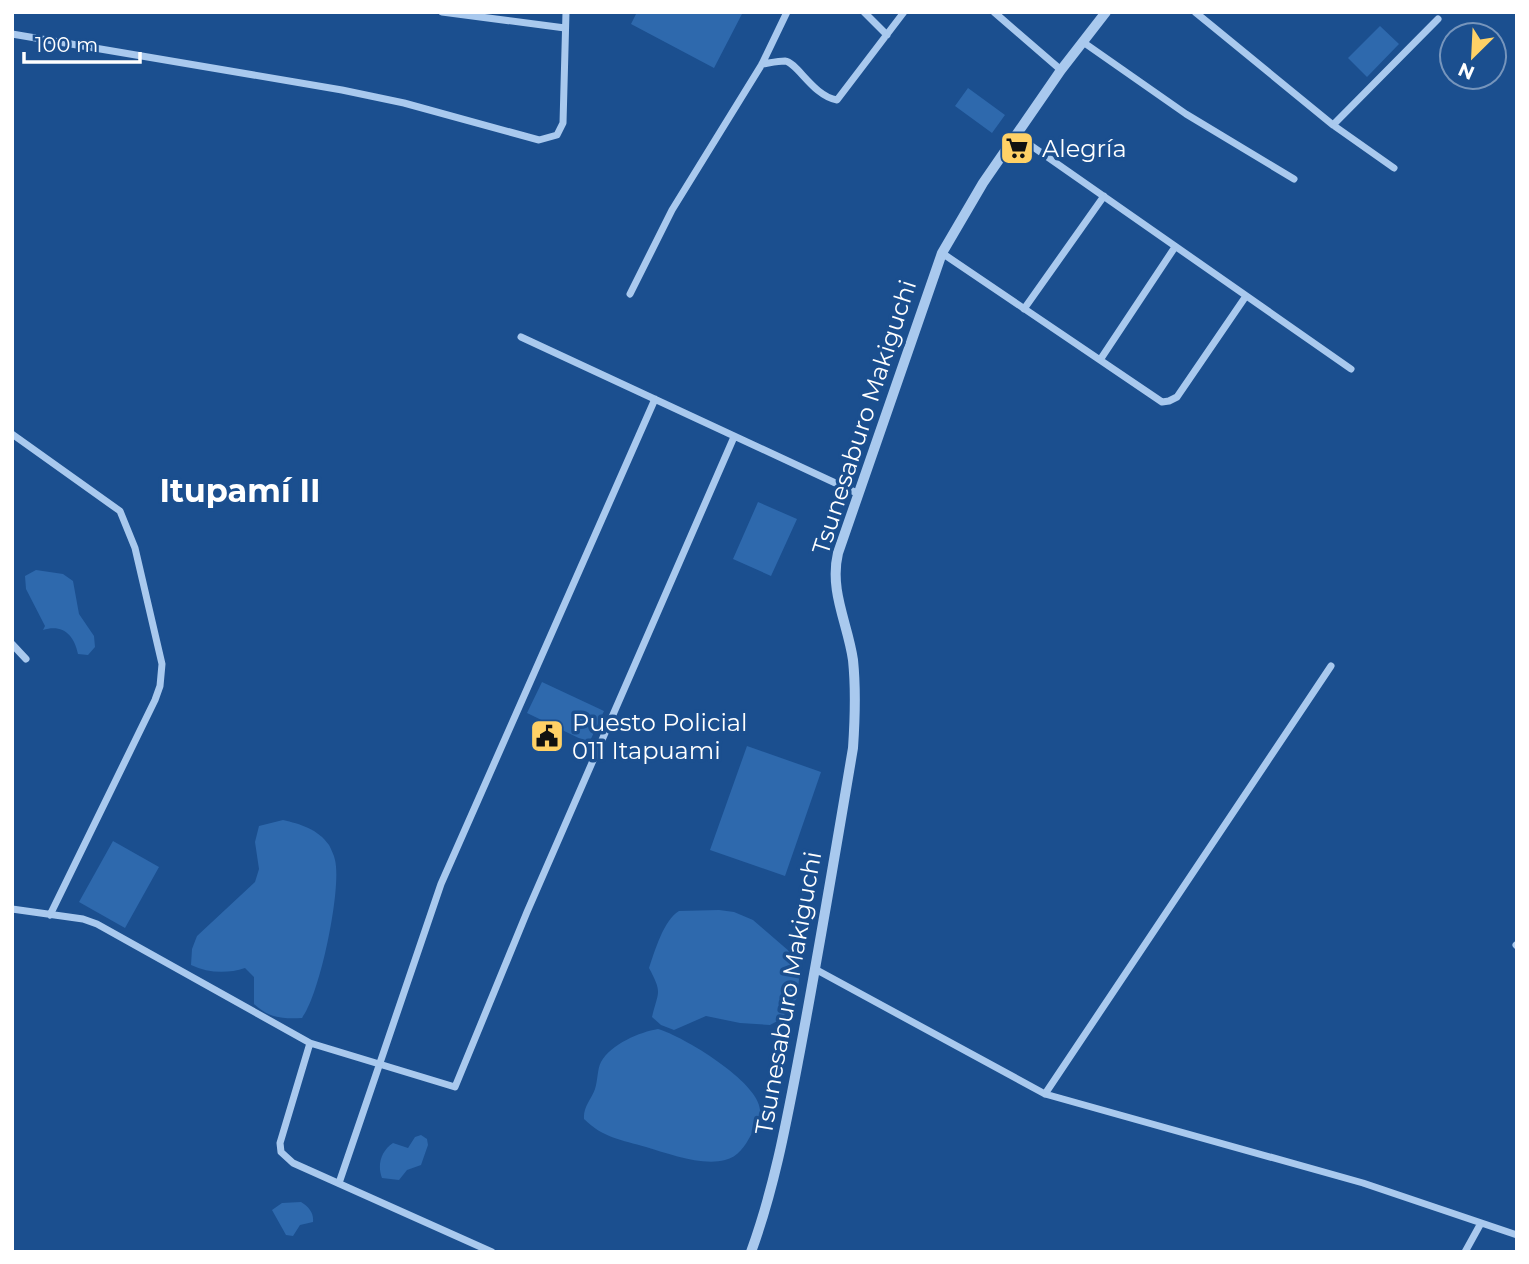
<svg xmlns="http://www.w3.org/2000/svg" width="1529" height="1264" font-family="Montserrat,sans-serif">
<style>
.green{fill:#2e69ad}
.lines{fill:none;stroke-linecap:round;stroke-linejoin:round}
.minor{stroke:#a9c9ee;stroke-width:7}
.tertiary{stroke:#a9c9ee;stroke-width:10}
.labels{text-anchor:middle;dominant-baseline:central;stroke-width:7;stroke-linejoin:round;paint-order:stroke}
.poi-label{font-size:24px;fill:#fff;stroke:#1b4f8f;text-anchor:start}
.street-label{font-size:24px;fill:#fff;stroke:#1b4f8f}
.district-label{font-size:32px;font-weight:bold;fill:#fff;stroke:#1b4f8f}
</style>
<rect width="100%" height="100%" fill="#1b4f8f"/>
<path class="green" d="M 637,12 L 743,12 L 714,68 L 631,24 Z
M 1380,26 L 1399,44 L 1367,77 L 1348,58 Z
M 968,88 L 1005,115 L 992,133 L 955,106 Z
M 758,502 L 797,519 L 771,576 L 733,559 Z
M 36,570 L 63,574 L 73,581 L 79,614 L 94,636 L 95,647 L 88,655 L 78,654 C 74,635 63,624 43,630 L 45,626 L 26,589 L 25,576 Z
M 542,682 L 604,711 L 589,743 L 527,713 Z
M 747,746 L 821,772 L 785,876 L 710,850 Z
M 283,820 C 300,824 318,829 329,845 C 331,849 334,855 335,860 C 342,888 320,995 302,1018 C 282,1019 269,1018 254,1004 L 254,977 L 245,968 C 227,974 208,973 191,965 L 192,949 L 197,936 L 255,882 L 259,869 L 255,842 L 259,826 Z
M 113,841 L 159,867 L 125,928 L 79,902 Z
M 719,910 L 734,912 L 753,920 L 797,958 L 800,970 L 797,998 L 781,1019 L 770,1025 L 740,1023 L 706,1016 L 674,1030 L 661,1025 L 652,1017 C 658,991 663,994 649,968 C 655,951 663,921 679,911 Z
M 658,1029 C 683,1036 759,1082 760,1110 C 761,1119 756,1127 751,1135 C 745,1146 738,1157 725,1160 C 702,1166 669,1154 646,1147 C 622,1140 603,1138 584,1119 C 583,1107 591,1100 595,1089 C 598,1080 597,1070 601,1062 C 611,1044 640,1032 658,1029 Z
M 421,1135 L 427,1139 L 428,1145 L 421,1165 L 407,1170 L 399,1180 L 382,1178 C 377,1165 381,1151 393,1143 L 408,1148 L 415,1137 Z
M 301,1202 C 309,1207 314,1213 313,1222 L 300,1225 L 293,1236 L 286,1235 L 272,1210 L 282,1203 Z"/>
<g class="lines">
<path class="minor" d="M 442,12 L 565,28
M 864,12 L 887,35
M 994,12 L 1061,70
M 1195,12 L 1333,125 L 1438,19
M 12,34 L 342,90 L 404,103 L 539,140 L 557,135 L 563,123 L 566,12
M 1083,42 L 1186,114 L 1294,179
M 762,64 C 769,63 778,61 785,61 C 797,62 813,96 837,100 L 904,12
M 1333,125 L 1394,168
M 1016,135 L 1351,369
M 942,253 L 1162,402 L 1169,401 L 1177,397 L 1246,296
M 630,294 L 672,210 L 762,64 L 787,12
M 1024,309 L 1104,196
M 521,337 L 859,494
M 1100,360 L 1175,247
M 12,434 L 120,511 L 135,548 L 162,664 L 160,686 L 155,700 L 50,915
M 12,644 L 26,659
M 12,909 L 83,919 L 97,924 L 310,1043 L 455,1087 L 527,912 L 734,437
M 1516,945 L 1517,946
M 815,969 L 1045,1094 L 1363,1183 L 1517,1235
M 310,1043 L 280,1143 L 281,1152 L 293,1163 L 492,1252
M 1045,1094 L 1331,666
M 339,1183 L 441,884 L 655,399
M 1465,1252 L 1481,1223"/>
<path class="tertiary" d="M 751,1252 C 775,1186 787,1119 800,1051 C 819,950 836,849 853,748 C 855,719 856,689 853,660 C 848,624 829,591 838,553 L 942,253 L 983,183 L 1061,70 L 1106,12"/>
</g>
<defs>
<g id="supermarket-square" transform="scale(1.75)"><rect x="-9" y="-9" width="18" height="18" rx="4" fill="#ffd166" stroke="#1b4f8f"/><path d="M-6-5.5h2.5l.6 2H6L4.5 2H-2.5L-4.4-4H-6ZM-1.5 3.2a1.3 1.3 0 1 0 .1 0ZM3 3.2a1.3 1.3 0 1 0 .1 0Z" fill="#111"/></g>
<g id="civic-square" transform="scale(1.75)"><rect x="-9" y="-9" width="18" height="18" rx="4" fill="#ffd166" stroke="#1b4f8f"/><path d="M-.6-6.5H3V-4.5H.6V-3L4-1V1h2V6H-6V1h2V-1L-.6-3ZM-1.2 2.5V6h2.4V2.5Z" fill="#111"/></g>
</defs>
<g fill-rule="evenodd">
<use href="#supermarket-square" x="1017" y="148"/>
<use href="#civic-square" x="547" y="736"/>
</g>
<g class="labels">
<g class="poi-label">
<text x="1042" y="148">Alegría</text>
<text x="572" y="722">Puesto Policial<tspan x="572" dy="28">011 Itapuami</tspan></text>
</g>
<g class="street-label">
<text transform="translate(864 417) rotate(-72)">Tsunesaburo Makiguchi</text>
<text transform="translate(788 993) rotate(-80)">Tsunesaburo Makiguchi</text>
</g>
<g class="district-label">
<text x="240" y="490">Itupamí II</text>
</g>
</g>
<rect width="1529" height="1264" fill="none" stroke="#ffffff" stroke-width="28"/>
<g transform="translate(1473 56) rotate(204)"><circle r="33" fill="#1b4f8f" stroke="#7695bc" stroke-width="2"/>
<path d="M0-5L12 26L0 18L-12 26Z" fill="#ffd166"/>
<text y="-10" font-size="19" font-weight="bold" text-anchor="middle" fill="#ffffff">N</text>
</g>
<path d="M24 52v10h116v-10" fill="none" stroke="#ffffff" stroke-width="3.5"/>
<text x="35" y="52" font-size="21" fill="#ffffff" stroke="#1b4f8f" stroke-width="5" paint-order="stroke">100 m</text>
</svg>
